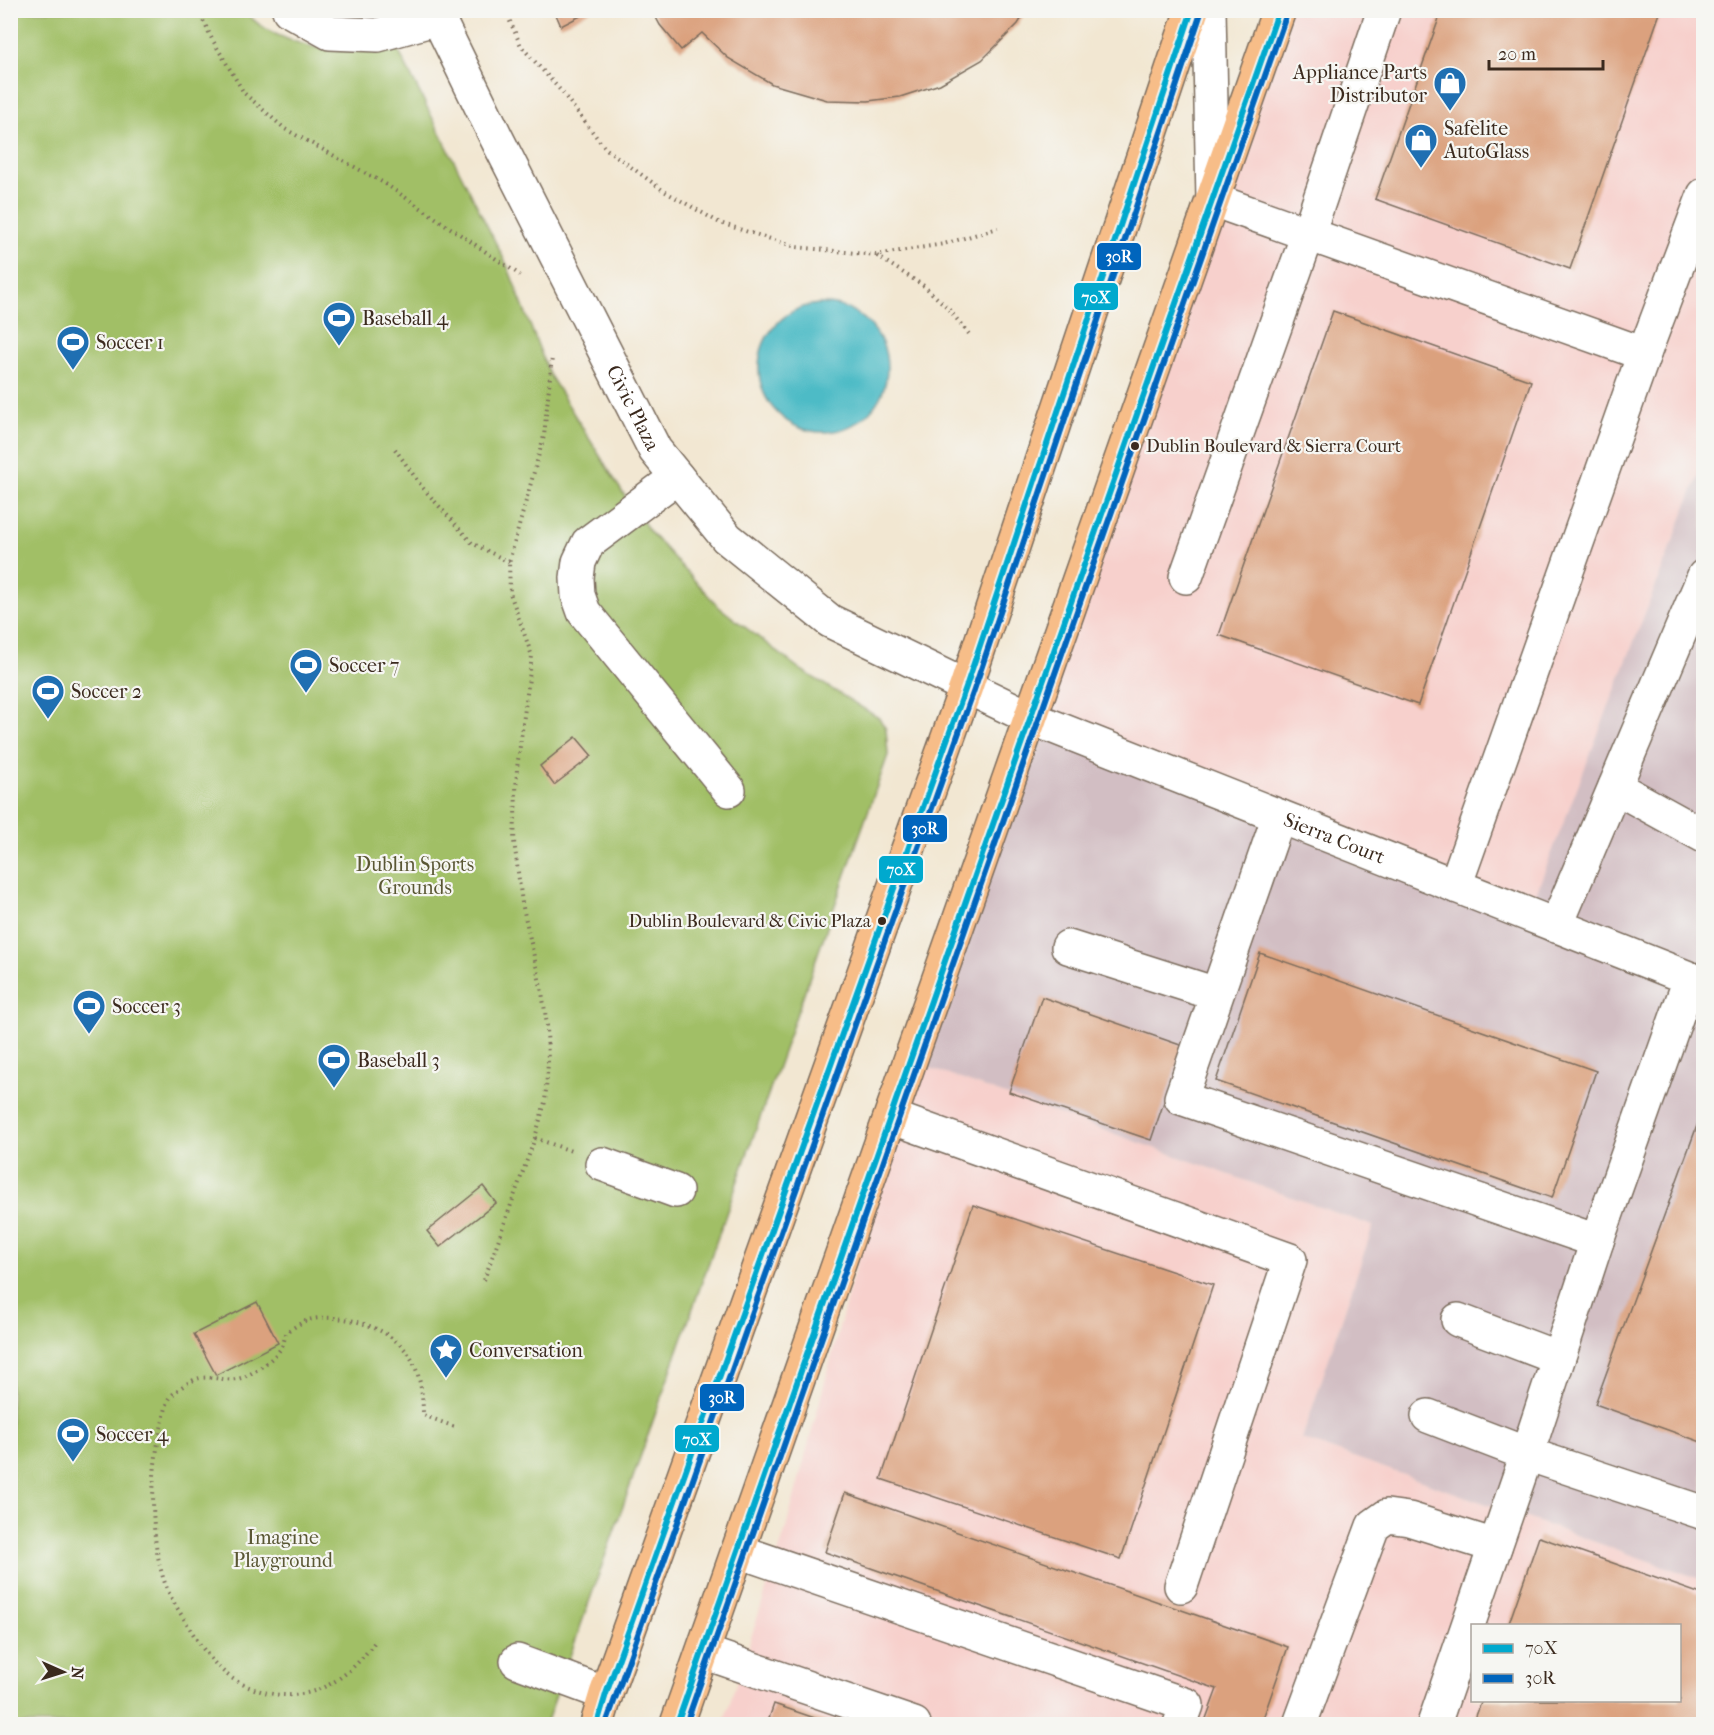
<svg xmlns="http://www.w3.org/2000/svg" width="1714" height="1735" font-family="'IM FELL French Canon',serif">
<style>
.built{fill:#f7d0cc;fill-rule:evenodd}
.industrial{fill:#d2bec3}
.green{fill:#a1bf66;stroke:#6e7442;stroke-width:1.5}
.water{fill:#4dbbc6;stroke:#447272;stroke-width:1.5}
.building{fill:#dba17e}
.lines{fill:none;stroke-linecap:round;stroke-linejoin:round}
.minor-casing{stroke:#7b6c5d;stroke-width:36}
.major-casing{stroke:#7b6c5d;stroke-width:36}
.path{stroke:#7b6c5d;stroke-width:4;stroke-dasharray:1.5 4.5;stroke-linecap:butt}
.minor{stroke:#fff;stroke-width:33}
.major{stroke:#f7bd88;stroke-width:33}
.bus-1-casing{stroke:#f6f6f2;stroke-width:10}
.bus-2-casing{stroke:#f6f6f2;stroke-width:10}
.bus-1{stroke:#00a9ce;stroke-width:6}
.bus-2{stroke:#0065bd;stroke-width:6}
.bus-dot{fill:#3b2a1e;stroke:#f6f6f2;stroke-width:2}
.labels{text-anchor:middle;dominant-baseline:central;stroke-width:4.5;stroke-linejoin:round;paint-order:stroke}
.bus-label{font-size:18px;fill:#3b2a1e;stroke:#f6f6f2;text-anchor:start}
.poi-label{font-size:20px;fill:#3b2a1e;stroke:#f6f6f2;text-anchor:start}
.street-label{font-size:20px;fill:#3b2a1e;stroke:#f6f6f2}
.park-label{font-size:20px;fill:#5a5734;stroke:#f6f6f2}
.line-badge{stroke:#f6f6f2;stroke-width:2}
.badge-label{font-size:16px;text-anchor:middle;font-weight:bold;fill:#fff}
</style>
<rect width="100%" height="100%" fill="#f6f6f2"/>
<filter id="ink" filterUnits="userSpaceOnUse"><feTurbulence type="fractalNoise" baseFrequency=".0167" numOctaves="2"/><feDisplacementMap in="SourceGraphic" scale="12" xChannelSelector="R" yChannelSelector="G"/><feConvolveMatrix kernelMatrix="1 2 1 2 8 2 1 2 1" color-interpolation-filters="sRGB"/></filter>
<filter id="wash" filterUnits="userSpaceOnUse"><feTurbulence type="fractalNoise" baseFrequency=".008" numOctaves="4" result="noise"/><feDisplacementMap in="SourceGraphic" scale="24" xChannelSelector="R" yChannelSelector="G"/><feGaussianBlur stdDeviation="1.35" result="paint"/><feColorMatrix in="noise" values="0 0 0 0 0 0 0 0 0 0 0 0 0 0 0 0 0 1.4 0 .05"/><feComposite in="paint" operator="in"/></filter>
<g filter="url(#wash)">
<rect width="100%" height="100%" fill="#f2e7d2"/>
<path class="built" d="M 1279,11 L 1703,11 L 1703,464 L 1528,915 L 1031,718 Z
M 910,1061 L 1373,1226 L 1302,1439 L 1703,1580 L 1703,1724 L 723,1724 L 785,1532 ZM 1472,1626 L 1680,1626 L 1680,1700 L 1472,1700 Z"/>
<path class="industrial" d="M 1703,464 L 1703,1580 L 1302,1439 L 1373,1226 L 910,1061 L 1031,718 L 1528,914 Z"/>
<path class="green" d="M 11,11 L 245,11 C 263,34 301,45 329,50 C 347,52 377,47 396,46 L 507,265 L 549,374 L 621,490 L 650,532 L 719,607 L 801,670 L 879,718 L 886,729 L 888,755 L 546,1724 L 11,1724 Z"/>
<path class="water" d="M759 368a64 64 0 1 1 128 0a64 64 0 1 1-128 0Z"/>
<g id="blocks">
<path class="building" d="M 554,10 L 592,10 L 561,26 Z
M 652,10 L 828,10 L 854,13 L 876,10 L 1027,10 L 1018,24 L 982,60 L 940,84 L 900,97 L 868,101 L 827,100 L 772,84 L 728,58 L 702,33 L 681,50 L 660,25 Z
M 1442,10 L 1661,10 L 1570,269 L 1375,199 Z
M 1333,311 L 1531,381 L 1418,705 L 1219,635 Z
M 576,737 L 592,756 L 554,785 L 540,766 Z
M 1260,953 L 1596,1071 L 1552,1198 L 1216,1081 Z
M 1042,997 L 1183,1046 L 1151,1140 L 1009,1092 Z
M 1698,1123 L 1704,1125 L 1704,1443 L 1595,1404 Z
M 483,1186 L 496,1203 L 440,1247 L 427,1231 Z
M 973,1205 L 1213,1285 L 1121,1559 L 881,1479 Z
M 257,1302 L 278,1343 L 216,1375 L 194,1334 Z
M 845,1493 L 1288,1647 L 1261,1724 L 1204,1724 L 1217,1689 L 825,1552 Z
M 1539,1537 L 1704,1595 L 1704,1724 L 1473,1724 L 1482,1700 L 1680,1700 L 1680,1626 L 1508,1626 Z
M 774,1704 L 832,1724 L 767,1724 Z"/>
</g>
</g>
<g filter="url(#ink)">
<use href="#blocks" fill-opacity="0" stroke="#7b6c5d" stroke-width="1.5"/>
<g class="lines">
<g class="minor-casing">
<g id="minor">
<path d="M 289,10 L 330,33 L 378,35 L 438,18"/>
<path id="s1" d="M 437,10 L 438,18 L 496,137 L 655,450 L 727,538 L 830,621 L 1031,718 L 1704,984"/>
<path d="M 1209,10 L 1213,200 L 1644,354 L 1455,886"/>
<path d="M 1644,354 L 1704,195"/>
<path d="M 677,477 L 588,543 L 579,562 L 577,578 L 578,595 L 584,612 L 729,790"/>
<path d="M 1186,577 L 1308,234 L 1384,10"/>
<path d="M 1615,787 L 1704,836"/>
<path d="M 1279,816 L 1181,1098 L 1597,1241 L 1690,979"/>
<path d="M 1556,926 L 1704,576"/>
<path d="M 1068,947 L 1216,994"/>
<path d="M 891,1117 L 1290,1260 L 1181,1586"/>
<path d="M 602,1164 L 676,1191"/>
<path d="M 1597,1241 L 1527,1454 L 1704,1513"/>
<path d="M 1458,1320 L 1558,1358"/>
<path d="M 1428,1416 L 1527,1454 L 1434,1724"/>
<path d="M 738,1551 L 1187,1705 L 1180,1724"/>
<path d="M 703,1652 L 914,1724"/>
<path d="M 517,1661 L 606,1694"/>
<path d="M 1300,1724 L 1373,1526 L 1387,1516 L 1409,1519 L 1495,1546"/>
</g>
</g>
<g class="major-casing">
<path id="major" d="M 597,1724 L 606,1694 L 966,687 L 1192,10
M 677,1724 L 1279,10"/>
</g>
<path class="path" d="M 198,10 L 212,39 L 244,93 L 285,129 L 384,183 L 520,275
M 505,10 L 521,46 L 561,91 L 605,148 L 664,191 L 720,223 L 796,247 L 875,255 L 944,244 L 998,228
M 877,256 L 924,286 L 947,307 L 969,334
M 395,449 L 422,487 L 472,543 L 509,562
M 535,1138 L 571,1151
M 484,1280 L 535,1138 L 545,1102 L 548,1063 L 547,1025 L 542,992 L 522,903 L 514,841 L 517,768 L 532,656 L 510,593 L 509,562 L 544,436 L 552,357
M 374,1643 C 340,1690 295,1710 240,1683 C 216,1671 199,1644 186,1622 C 179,1611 171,1599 166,1586 C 149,1541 150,1471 162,1424 C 164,1417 166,1404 170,1398 C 175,1390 191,1380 200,1378 C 213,1376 228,1382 241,1378 C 252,1375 275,1358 281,1348 C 284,1343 285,1336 287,1331 C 294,1328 301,1322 308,1320 C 343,1311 399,1329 414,1364 C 421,1380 423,1398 423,1415 L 455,1427"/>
<use href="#minor" class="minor"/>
<use href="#major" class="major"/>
<g class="bus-1-casing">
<path id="bus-1" d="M 597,1724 L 606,1694 L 966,687 L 1192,10
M 677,1724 L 1279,10"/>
</g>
<g class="bus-2-casing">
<path id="bus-2" d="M 606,1724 L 974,690 L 1201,13
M 686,1724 L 1287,13"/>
</g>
<use href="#bus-1" class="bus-1"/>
<use href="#bus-2" class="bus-2"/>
</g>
</g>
<defs>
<g id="shop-pin" transform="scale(1.725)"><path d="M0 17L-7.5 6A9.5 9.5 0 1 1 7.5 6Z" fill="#1f6fb2" stroke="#f6f6f2"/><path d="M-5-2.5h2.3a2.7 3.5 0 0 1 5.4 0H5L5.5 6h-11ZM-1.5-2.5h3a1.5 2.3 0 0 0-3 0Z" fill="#fff"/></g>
<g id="stadium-pin" transform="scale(1.725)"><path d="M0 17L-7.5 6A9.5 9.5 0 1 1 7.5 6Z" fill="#1f6fb2" stroke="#f6f6f2"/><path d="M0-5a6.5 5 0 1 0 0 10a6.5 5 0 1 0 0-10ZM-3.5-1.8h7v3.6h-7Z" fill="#fff"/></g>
<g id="sight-pin" transform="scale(1.725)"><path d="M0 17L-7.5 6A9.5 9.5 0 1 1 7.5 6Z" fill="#1f6fb2" stroke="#f6f6f2"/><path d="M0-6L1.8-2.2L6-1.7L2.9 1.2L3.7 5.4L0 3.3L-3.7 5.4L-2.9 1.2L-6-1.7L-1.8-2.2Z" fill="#fff"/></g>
</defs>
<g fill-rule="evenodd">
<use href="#shop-pin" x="1450" y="83"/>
<use href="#shop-pin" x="1421" y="140"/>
<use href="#stadium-pin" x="339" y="318"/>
<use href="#stadium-pin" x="73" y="342"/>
<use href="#stadium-pin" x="306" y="665"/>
<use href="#stadium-pin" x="48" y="691"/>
<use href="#stadium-pin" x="89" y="1006"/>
<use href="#stadium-pin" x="334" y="1060"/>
<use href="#sight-pin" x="446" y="1350"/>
<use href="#stadium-pin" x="73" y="1434"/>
</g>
<g class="bus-dot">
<circle cx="1135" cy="446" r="5"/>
<circle cx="882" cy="921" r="5"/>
</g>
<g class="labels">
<g class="bus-label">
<text x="1146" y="446">Dublin Boulevard &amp; Sierra Court</text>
<text x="871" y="921" text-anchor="end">Dublin Boulevard &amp; Civic Plaza</text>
</g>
<g class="poi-label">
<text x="1427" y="72" text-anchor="end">Appliance Parts<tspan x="1427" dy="23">Distributor</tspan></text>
<text x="1444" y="128">Safelite<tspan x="1444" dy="23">AutoGlass</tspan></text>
<text x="362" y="318">Baseball 4</text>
<text x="96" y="342">Soccer 1</text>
<text x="329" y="665">Soccer 7</text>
<text x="71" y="691">Soccer 2</text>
<text x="112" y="1006">Soccer 3</text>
<text x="357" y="1060">Baseball 3</text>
<text x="469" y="1350">Conversation</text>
<text x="96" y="1434">Soccer 4</text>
</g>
<g class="street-label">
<text stroke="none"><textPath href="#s1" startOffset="444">Civic Plaza</textPath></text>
<text stroke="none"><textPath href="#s1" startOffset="1287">Sierra Court</textPath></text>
</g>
<g class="park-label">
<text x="415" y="864">Dublin Sports<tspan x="415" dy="23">Grounds</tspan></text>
<text x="283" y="1537">Imagine<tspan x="283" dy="23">Playground</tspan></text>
</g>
</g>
<g class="line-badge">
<rect x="1096" y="242" width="46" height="29" rx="6" fill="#0065bd"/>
<rect x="1073" y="282" width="46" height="29" rx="6" fill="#00a9ce"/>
<rect x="902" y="814" width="46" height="29" rx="6" fill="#0065bd"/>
<rect x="878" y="855" width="46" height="29" rx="6" fill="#00a9ce"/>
<rect x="699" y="1383" width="46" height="29" rx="6" fill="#0065bd"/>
<rect x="674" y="1424" width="46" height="29" rx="6" fill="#00a9ce"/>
</g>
<g class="badge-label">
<text x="1119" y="262">30R</text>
<text x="1096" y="303">70X</text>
<text x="925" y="834">30R</text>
<text x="901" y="875">70X</text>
<text x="722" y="1403">30R</text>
<text x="697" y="1445">70X</text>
</g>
<rect width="1714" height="1735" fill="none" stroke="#f6f6f2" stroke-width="36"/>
<rect x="1471" y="1624" width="210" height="78" fill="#f6f6f2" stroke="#aba49d" stroke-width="1.5"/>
<rect x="1483" y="1644" width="30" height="9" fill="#00a9ce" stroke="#aba49d" stroke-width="1.5"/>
<text x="1525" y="1654" font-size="18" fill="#3b2a1e">70X</text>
<rect x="1483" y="1674" width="30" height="9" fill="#0065bd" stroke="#aba49d" stroke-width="1.5"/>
<text x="1525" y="1684" font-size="18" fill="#3b2a1e">30R</text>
<g transform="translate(63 1672) rotate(93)" stroke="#f6f6f2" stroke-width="4.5" paint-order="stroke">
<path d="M0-4.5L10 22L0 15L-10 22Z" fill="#3b2a1e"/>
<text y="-9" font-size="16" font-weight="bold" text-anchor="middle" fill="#3b2a1e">N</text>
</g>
<path d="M1489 60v9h114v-9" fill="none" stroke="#3b2a1e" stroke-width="3"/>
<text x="1498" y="60" font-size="18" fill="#3b2a1e" stroke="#f6f6f2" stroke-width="4.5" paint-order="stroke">20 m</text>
</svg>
